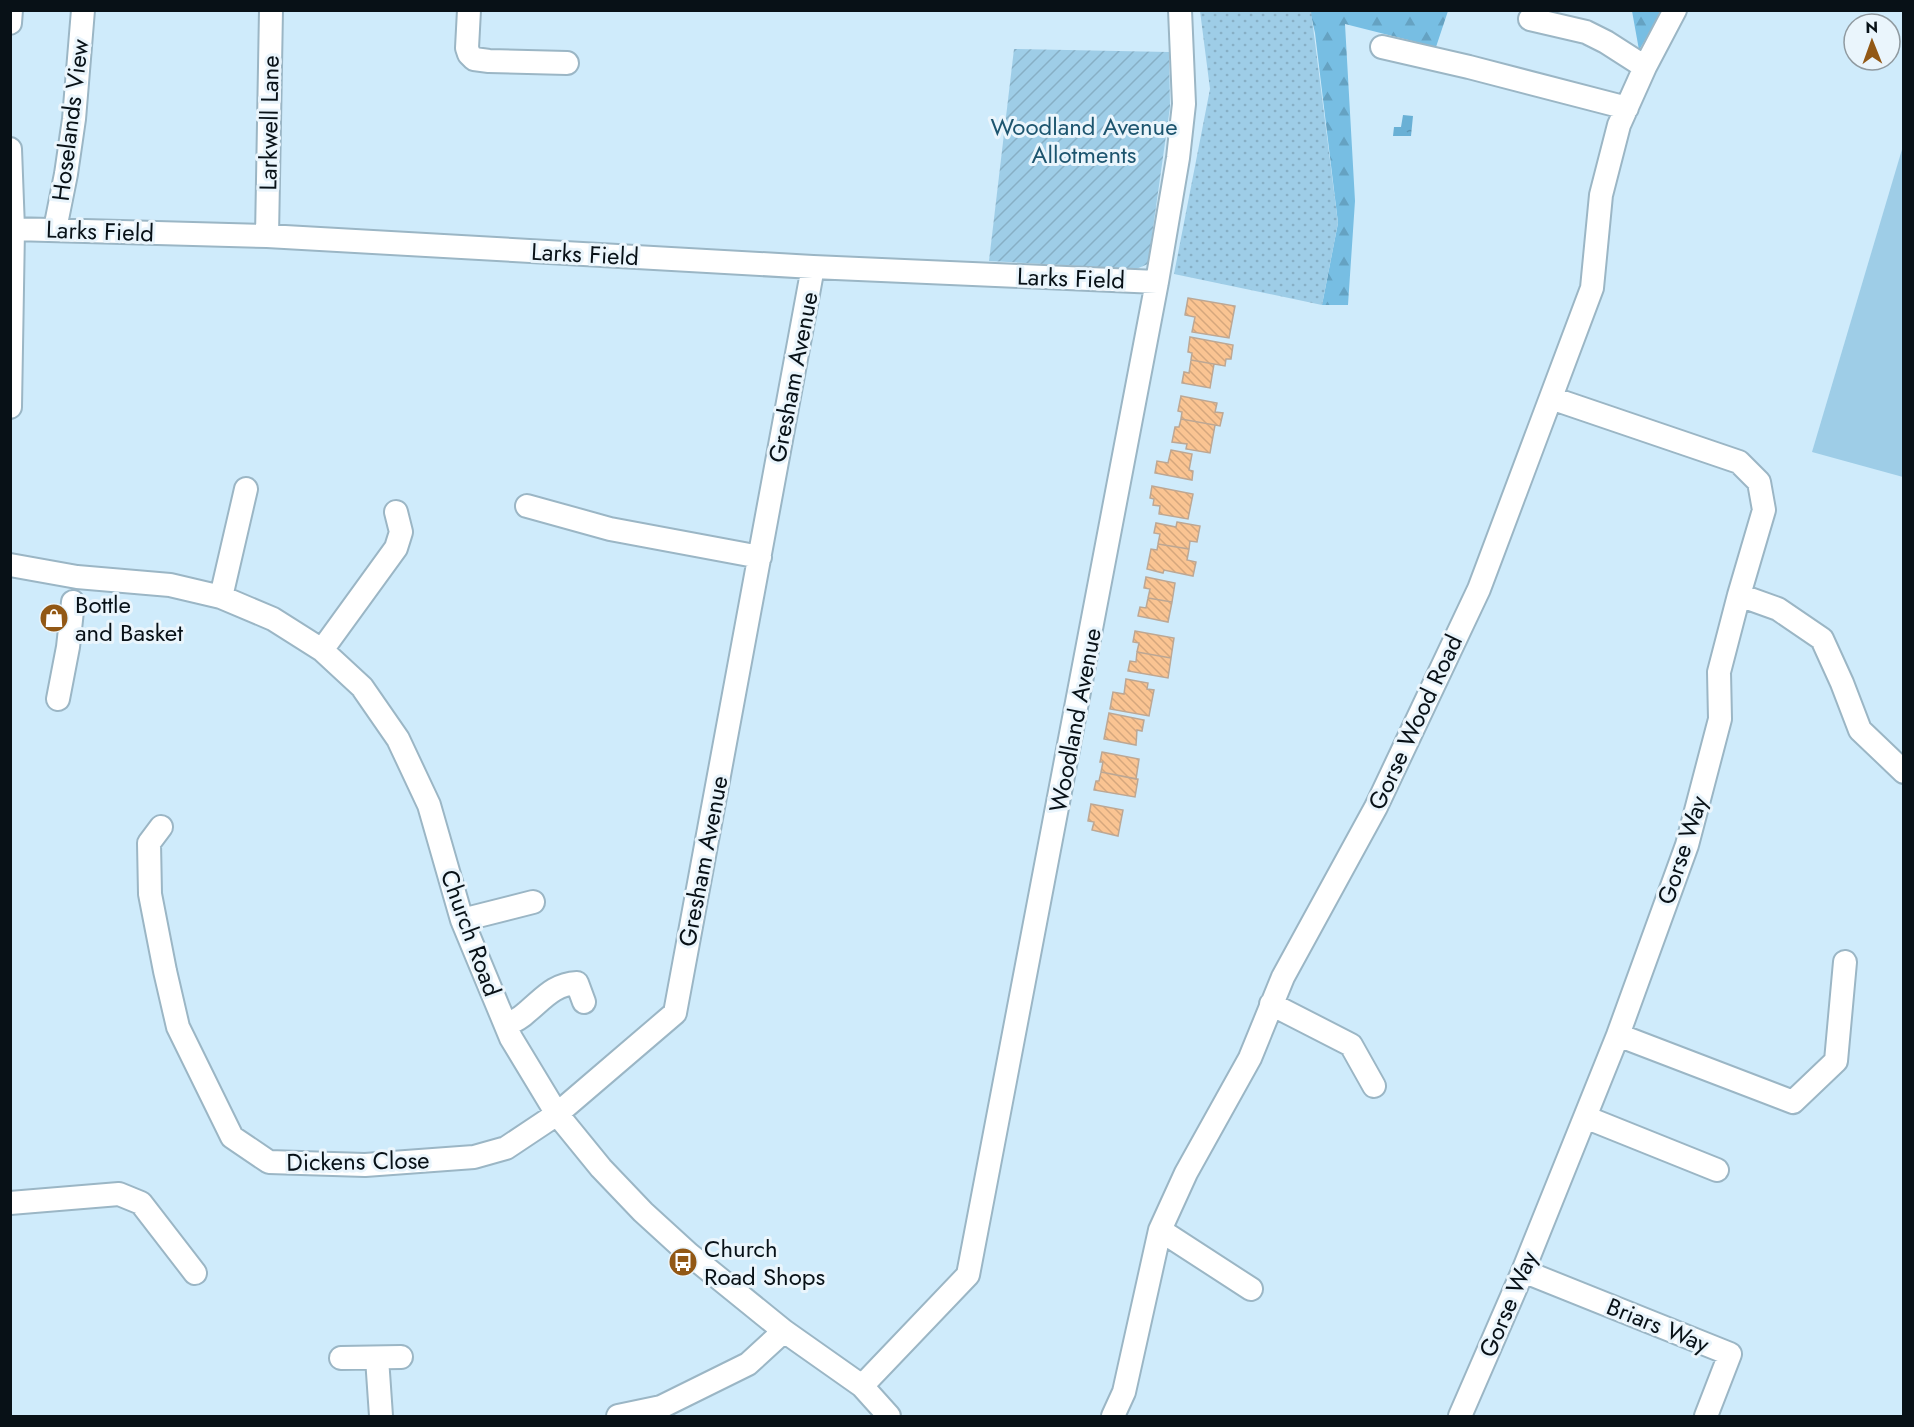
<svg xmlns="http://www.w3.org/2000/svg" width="1914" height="1427" font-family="Jost,sans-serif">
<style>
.grass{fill:#9ecde7}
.forest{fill:url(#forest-firs)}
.park{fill:url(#park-dots)}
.garden{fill:url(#garden-furrows)}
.water{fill:url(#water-ripples)}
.building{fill:url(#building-back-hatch);stroke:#bca794;stroke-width:1.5}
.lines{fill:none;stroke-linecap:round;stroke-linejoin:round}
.minor-casing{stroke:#9bb6c5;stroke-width:26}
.minor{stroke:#fff;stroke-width:22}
.labels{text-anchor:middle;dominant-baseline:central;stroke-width:6;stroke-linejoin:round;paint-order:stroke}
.street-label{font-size:24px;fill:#081117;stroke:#eaf5fc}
.park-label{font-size:24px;fill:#1d556f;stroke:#eaf5fc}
.poi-label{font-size:24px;fill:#081117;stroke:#eaf5fc;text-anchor:start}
</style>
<defs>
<pattern id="forest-firs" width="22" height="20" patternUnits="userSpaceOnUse" patternTransform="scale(1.5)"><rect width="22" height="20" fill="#77bee3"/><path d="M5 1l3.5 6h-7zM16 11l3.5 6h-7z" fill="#65a2c2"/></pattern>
<pattern id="park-dots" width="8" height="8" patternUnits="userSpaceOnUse" patternTransform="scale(1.5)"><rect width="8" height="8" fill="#9ecde7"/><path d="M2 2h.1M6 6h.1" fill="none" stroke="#87afc5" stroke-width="1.8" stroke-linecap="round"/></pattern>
<pattern id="garden-furrows" width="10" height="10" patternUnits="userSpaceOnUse" patternTransform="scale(1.5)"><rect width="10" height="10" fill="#9ecde7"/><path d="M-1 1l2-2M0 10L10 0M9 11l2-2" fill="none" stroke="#87afc5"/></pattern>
<pattern id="water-ripples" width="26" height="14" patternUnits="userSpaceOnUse" patternTransform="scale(1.5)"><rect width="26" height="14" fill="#69b0d5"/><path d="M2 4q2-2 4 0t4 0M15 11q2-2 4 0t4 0" fill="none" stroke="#5a96b6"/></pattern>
<pattern id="building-back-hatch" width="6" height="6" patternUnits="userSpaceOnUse" patternTransform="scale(1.5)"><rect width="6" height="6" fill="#fac492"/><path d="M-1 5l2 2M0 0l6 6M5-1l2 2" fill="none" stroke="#d5a77d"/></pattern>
</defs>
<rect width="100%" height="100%" fill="#cfebfb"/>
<path class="grass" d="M 1903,146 L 1904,477 L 1903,477 L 1812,452 Z"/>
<path class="forest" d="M 1310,11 L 1448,11 L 1436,47 L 1345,24 L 1355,201 L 1348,305 L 1322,305 L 1338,223 L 1315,33 Z
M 1632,11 L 1663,11 L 1639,50 Z"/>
<path class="park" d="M 1200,11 L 1311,11 L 1338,223 L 1322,305 L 1174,274 L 1210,89 Z"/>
<path class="garden" d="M 1014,49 L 1169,52 L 1170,107 L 1148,264 L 1136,269 L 989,261 Z"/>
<path class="water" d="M 1403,115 L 1413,116 L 1411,136 L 1393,136 L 1394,127 L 1401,127 Z"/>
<path class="building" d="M 1188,298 L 1235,306 L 1229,338 L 1192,332 L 1195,317 L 1185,315 Z
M 1190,337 L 1233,345 L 1231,359 L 1226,359 L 1225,366 L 1191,360 L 1192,353 L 1188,352 Z
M 1191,360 L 1214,364 L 1210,388 L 1182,383 L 1184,372 L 1189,373 Z
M 1181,396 L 1217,403 L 1215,412 L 1223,413 L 1220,426 L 1181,419 L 1182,412 L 1178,411 Z
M 1181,419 L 1215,425 L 1210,453 L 1186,449 L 1187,444 L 1172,442 L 1175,427 L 1179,427 Z
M 1171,450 L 1192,454 L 1189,470 L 1193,471 L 1192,480 L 1155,473 L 1157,461 L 1168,463 Z
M 1152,486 L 1193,494 L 1188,519 L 1159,514 L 1160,506 L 1153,505 L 1154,499 L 1150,498 Z
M 1177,522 L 1200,526 L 1197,542 L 1190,541 L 1189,549 L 1158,544 L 1160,534 L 1154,533 L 1156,523 L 1176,527 Z
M 1158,544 L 1189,549 L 1187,560 L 1196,562 L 1193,576 L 1164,570 L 1163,573 L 1147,569 L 1151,549 L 1157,550 Z
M 1146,577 L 1175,583 L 1172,602 L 1148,598 L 1150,589 L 1144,588 Z
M 1148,598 L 1172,602 L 1168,622 L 1138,616 L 1140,607 L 1146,608 Z
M 1135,631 L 1174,638 L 1171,658 L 1137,652 L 1139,643 L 1133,642 Z
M 1137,652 L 1171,658 L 1168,678 L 1128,671 L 1130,661 L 1136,662 Z
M 1126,679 L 1148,683 L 1147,689 L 1154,690 L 1149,716 L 1110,709 L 1113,692 L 1124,694 Z
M 1109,713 L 1144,720 L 1142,731 L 1137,730 L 1136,745 L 1104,739 Z
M 1102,752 L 1139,759 L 1136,779 L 1101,772 L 1103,762 L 1100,762 Z
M 1101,772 L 1138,779 L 1135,797 L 1094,790 L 1096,781 L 1099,781 Z
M 1091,804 L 1123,810 L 1118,836 L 1092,830 L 1094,822 L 1088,821 Z"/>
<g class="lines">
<g class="minor-casing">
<path id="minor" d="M 469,10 L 467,48 L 469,54 L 474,59 L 489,61 L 567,63
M 1530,19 L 1586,32 L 1606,42 L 1645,67
M 10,23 L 11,10
M 1382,47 L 1469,67 L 1627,108
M 10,149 L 13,229 L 10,407
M 13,229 L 267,236 L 813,267 L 1157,282
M 55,229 L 66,174 L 74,119 L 83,10
M 267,236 L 271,10
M 527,506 L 610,529 L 760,557
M 10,565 L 77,577 L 170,585 L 221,597 L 273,619 L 322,650 L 362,687 L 398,739 L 429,805 L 462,920 L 511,1038 L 557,1114 L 601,1168 L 643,1212 L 689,1254 L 784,1331 L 862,1386 L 889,1416
M 1739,595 L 1778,609 L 1822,639 L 1842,683 L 1860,730 L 1904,772
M 221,597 L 246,489
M 322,650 L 396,548 L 401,532 L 396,512
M 58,699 L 68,647 L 73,602
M 161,827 L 149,843 L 150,894 L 165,971 L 178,1027 L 232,1137 L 269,1162 L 365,1165 L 474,1157 L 506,1148 L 557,1114 L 675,1013 L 813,267
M 462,920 L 533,902
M 1271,1004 L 1351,1045 L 1374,1086
M 506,1025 C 513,1022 521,1018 527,1012 C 543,999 554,984 577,983 L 584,1002
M 1618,1035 L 1793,1102 L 1836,1061 L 1845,962
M 1585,1117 L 1717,1170
M 10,1203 L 119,1194 L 141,1203 L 195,1273
M 1160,1230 L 1251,1289
M 1523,1271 L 1730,1354 L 1706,1416
M 341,1358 L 401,1357
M 377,1358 L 381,1416
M 862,1386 L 968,1275 L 1157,282 L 1178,158 L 1184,104 L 1180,10
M 618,1416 L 661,1407 L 748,1364 L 784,1331
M 1113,1416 L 1124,1392 L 1160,1230 L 1186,1173 L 1250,1058 L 1283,977 L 1376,807 L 1479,589 L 1592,288 L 1601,195 L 1619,125 L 1645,67 L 1675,10
M 1460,1416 L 1523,1271 L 1585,1117 L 1618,1035 L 1687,845 L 1720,719 L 1719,672 L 1739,595 L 1764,510 L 1759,482 L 1739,462 L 1551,398"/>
</g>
<use href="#minor" class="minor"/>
</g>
<defs>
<g id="shop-disc" transform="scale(1.5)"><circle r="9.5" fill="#925815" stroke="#eaf5fc"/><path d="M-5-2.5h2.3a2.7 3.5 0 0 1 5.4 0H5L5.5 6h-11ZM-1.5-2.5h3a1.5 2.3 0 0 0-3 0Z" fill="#fff"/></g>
<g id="bus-disc" transform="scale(1.5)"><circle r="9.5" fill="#925815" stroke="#eaf5fc"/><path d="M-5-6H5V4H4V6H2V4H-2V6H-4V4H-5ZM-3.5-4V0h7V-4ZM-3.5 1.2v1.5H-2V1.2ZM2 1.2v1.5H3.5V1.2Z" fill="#fff"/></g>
</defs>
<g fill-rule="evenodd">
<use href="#shop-disc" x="54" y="618"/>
<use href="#bus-disc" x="683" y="1262"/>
</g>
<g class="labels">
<g class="street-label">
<text transform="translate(70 120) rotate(-83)">Hoselands View</text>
<text transform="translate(269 123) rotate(-89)">Larkwell Lane</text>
<text transform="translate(100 231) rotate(2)">Larks Field</text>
<text transform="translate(585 254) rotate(3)">Larks Field</text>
<text transform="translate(1071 278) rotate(2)">Larks Field</text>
<text transform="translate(793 377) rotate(-79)">Gresham Avenue</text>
<text transform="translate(1075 720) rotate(-79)">Woodland Avenue</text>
<text transform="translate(1415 722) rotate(-65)">Gorse Wood Road</text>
<text transform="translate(1682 850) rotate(-72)">Gorse Way</text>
<text transform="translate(703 861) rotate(-79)">Gresham Avenue</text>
<text transform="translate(471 933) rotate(70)">Church Road</text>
<text transform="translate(358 1161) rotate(-1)">Dickens Close</text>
<text transform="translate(1508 1304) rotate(-67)">Gorse Way</text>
<text transform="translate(1658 1325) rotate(22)">Briars Way</text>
</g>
<g class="park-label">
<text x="1084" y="126">Woodland Avenue<tspan x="1084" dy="28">Allotments</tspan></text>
</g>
<g class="poi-label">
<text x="75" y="604">Bottle<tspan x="75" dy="28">and Basket</tspan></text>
<text x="704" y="1248">Church<tspan x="704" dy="28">Road Shops</tspan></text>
</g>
</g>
<rect width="1914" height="1427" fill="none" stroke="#081117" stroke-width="24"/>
<g transform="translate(1872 42) rotate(359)"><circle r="28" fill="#eaf5fc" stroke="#909aa0" stroke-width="1.5"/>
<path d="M0-4.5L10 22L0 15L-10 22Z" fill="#925815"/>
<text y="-9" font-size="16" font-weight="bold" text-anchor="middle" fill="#081117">N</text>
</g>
</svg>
